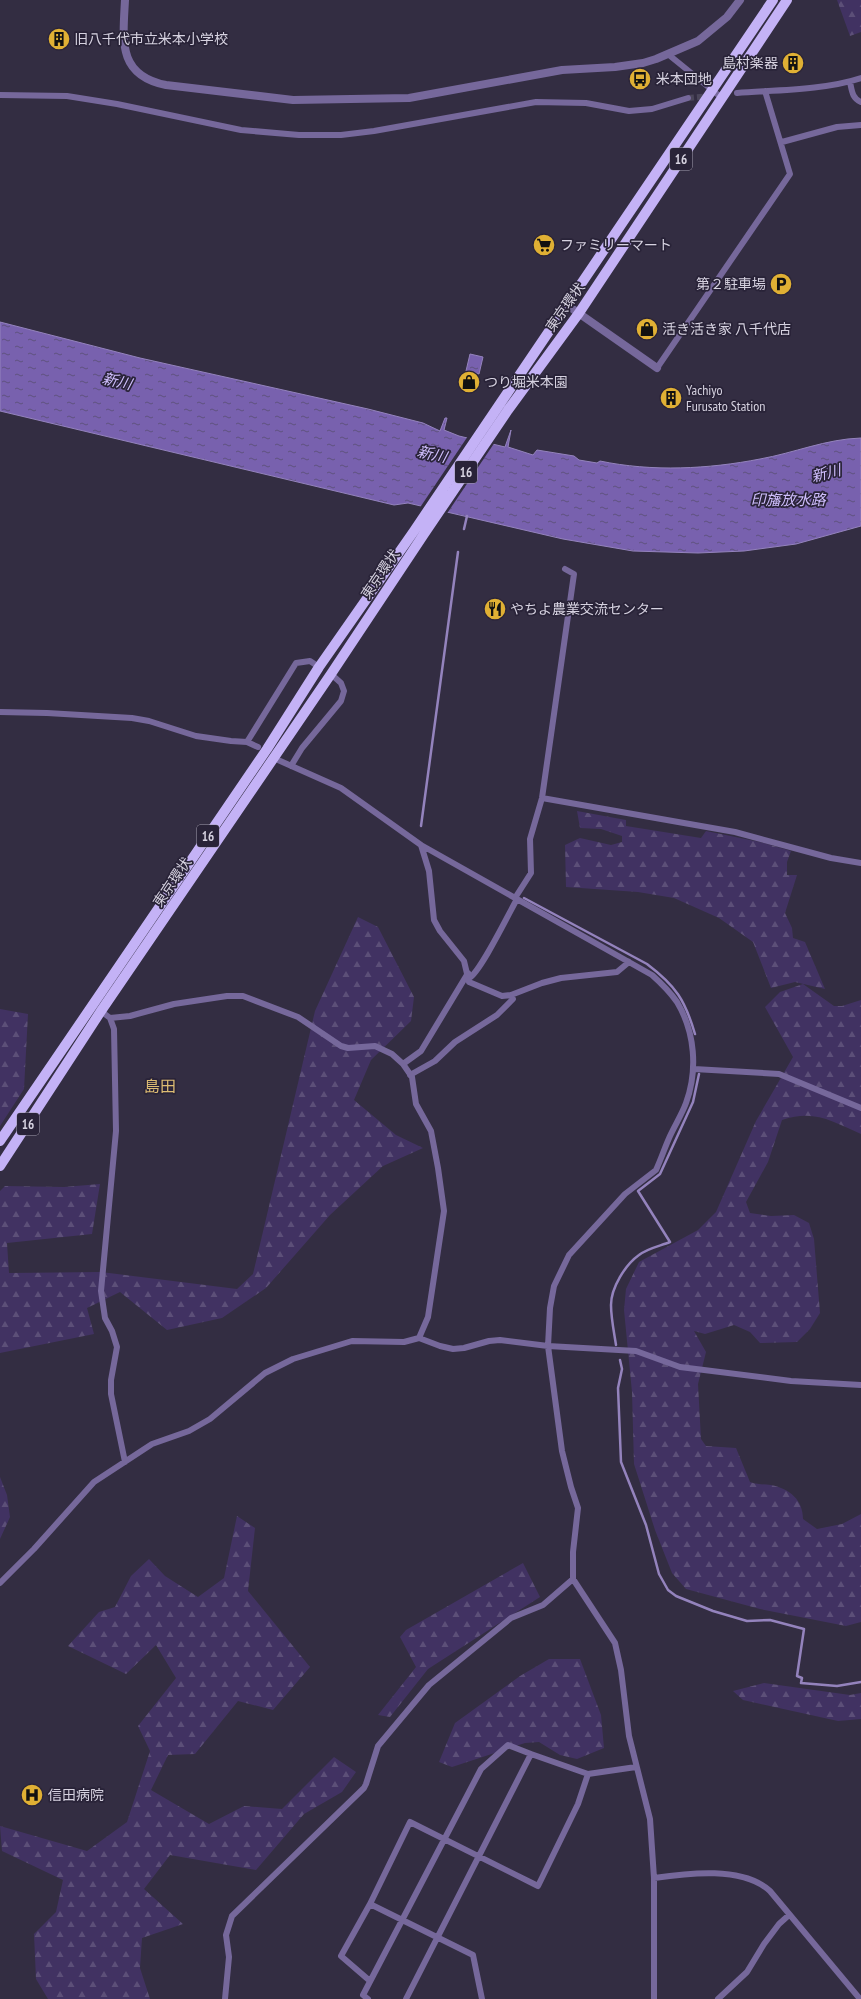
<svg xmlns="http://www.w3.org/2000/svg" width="861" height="1999" font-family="'PT Sans Narrow','Noto Sans JP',sans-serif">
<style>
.forest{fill:url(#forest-firs)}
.water{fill:url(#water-ripples);stroke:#9483bd}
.pier{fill:#332d42}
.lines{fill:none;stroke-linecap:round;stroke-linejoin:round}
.stream{stroke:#9483bd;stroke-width:2.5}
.minor-tunnel{stroke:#4b465a;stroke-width:6;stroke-dasharray:6 3;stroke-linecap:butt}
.minor{stroke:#76689b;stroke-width:6}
.tertiary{stroke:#76689b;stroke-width:8}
.trunk{stroke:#c4b2f6;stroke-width:10}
.labels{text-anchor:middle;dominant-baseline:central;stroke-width:3.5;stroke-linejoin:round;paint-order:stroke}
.shield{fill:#292338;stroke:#a29eae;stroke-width:1}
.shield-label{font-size:13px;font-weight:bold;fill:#d6d2e0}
.poi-label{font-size:14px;fill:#d6d2e0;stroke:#292338;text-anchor:start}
.street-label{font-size:14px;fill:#d6d2e0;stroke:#292338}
.water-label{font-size:15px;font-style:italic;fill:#cebdfc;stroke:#292338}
.quarter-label{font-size:16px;fill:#ddbc73;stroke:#292338}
</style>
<defs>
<pattern id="forest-firs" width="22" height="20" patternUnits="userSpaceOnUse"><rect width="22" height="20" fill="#413262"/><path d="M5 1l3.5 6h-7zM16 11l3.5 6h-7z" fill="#5c4f78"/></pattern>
<pattern id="water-ripples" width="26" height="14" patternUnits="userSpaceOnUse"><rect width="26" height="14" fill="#7861ae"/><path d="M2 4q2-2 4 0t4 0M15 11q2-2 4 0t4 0" fill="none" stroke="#5f527e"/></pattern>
</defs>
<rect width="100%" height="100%" fill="#332d42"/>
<path class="forest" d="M 837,0 L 861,0 L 861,32 L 850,36 Z
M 577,811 L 626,820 L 626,826 L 701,838 L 706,831 L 760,842 L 791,851 L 787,862 L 787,875 L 797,875 L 785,913 L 792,928 L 793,938 L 805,942 L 825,989 L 795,982 L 771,988 L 753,942 L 719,918 L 674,898 L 638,892 L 566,887 L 565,845 L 580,838 L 611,845 L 622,842 L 622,836 L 601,829 L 580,828 Z
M 358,917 L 378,927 L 414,997 L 411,1021 L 371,1060 L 354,1100 L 396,1135 L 423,1148 L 383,1166 L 330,1215 L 266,1288 L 222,1318 L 167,1330 L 120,1292 L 87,1308 L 94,1334 L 0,1353 L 0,1191 L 5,1186 L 64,1187 L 100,1184 L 92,1234 L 7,1243 L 9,1273 L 101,1272 L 237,1289 L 253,1274 L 315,1011 Z
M 803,984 L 834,1006 L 842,1006 L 861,1000 L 861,1134 C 832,1121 814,1109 782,1120 L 768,1162 L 746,1202 L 750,1213 L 771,1216 L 794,1215 L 809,1223 L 814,1239 L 820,1313 L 810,1329 L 797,1342 L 760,1343 L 750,1332 L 734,1325 L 705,1334 L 694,1331 L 706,1352 L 698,1384 L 701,1439 L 706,1446 L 736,1448 L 750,1482 C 758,1485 764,1484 771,1485 C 790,1489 803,1500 803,1519 L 817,1529 L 842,1524 L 861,1514 L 861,1622 L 846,1626 L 760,1609 L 686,1589 L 672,1573 L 655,1530 L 634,1464 L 632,1392 L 624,1310 L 626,1289 L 639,1262 L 698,1230 L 716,1212 L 756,1121 L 793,1057 L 765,1007 L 780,992 Z
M 0,1009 L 28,1014 L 24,1089 L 0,1126 Z
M 0,1477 L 7,1495 L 10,1517 L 0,1539 Z
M 237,1516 L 255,1528 L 248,1591 L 310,1667 L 273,1710 L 238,1701 L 195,1754 L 168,1755 L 151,1790 L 209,1824 L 244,1806 L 282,1809 L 334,1757 L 356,1772 L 342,1792 L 304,1814 L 256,1870 L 170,1855 L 144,1889 L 183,1924 L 142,1938 L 140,1968 L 150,1999 L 48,1999 L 36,1979 L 34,1934 L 56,1912 L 63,1880 L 2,1851 L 0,1826 L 87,1851 L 127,1822 L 150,1751 L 138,1726 L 176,1678 L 156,1645 L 126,1674 L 68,1646 L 99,1612 L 115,1607 L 131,1576 L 149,1559 L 165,1576 L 198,1597 L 224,1578 Z
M 523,1563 L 540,1597 L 428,1669 L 390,1717 L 378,1715 L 416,1667 L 400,1637 L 406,1630 Z
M 549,1659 L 580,1659 L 601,1715 L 604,1748 L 577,1759 L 560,1755 L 539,1742 L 525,1743 L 452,1767 L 439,1762 L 455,1723 L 520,1676 Z
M 764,1683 L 850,1695 L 861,1693 L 861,1719 L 838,1721 L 743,1700 L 733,1691 Z"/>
<path class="water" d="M 0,322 L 140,358 L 368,409 L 423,423 L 440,431 L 445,418 L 447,418 L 444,430 L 459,436 L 505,447 L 511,430 L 508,447 L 533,455 L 537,450 L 574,456 L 579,460 L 597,463 L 600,461 C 652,472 709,469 760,459 C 794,453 826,439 861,438 L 861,526 L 796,544 L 744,551 L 698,553 L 633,551 L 563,539 L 408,503 L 394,505 L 0,411 Z
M 470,354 L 483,357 L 479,374 L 466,371 Z"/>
<path class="pier" d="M 468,436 L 495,442 L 446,515 L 419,509 Z"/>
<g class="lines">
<path class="stream" d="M 464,529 L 467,516
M 421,826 L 458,552
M 524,898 L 647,964 C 676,986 685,1000 695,1034
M 616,1345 C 614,1332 611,1318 611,1305 C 611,1288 625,1265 639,1255 C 648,1248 660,1246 670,1242 L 638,1191 L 660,1174 L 693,1102 L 699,1074
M 620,1360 L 622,1369 L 618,1388 L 621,1462 L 646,1525 L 659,1574 L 668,1590 L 676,1596 L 713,1611 L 747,1621 L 770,1620 L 804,1629 L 797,1676 L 802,1678 L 801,1683 L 837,1686 L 861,1682"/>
<path class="minor-tunnel" d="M 688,98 L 710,96"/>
<path class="minor" d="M 669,55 L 722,98
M 850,82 C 852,91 852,98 861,102
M 737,93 C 775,90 825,90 861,78
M 0,95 L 67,96 L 117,104 L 241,130 L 299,135 L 341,135 L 374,131 L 536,102 L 586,103 L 629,111 L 652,109 L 688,98
M 782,142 L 837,127 L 861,125
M 657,368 L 790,174 L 765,91
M 0,712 L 47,713 L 132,718 L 149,721 L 196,736 L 231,741 L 247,742 L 258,747
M 247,742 L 296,663 L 310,661 L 319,667
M 278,760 L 341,788 L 421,845 L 652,975 C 661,983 670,992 677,1002 C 695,1032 698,1070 686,1103 C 682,1114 675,1125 670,1136 C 665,1147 661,1159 656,1170 L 625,1194 L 569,1255 L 554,1286 L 550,1308 L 548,1346 L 562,1451 L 571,1487 L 578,1508 L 573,1552 L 573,1579 L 615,1643 L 621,1670 L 629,1736 L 650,1819 L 654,1878 L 654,1999
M 291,766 L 302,748 L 341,701 L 344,691 L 341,683 L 331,674
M 542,798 L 735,832 L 831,858 L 861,863
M 421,845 L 429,871 L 434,920 L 440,931 L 464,961 L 469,982 L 502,996 L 511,995 L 542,983 L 561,978 L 617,972 L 629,962
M 515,898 L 531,873 L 530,839 L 542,798 L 574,574 L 565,569
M 469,978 C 480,973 509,913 517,899
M 101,1011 L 110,1018 L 114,1029 L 116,1131 L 101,1291 L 105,1318 L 112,1331 L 117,1347 L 111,1380 L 111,1394 L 125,1462
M 110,1018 L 130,1016 L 174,1004 L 227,996 L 243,996 L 298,1017 L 341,1046 L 348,1048 L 375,1046 L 392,1054 L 403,1064 L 412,1077 L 416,1104 L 431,1131 L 438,1168 L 444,1211 L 428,1317 L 419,1338
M 403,1064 L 421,1051 L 468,973
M 694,1069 L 779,1074 L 861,1108
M 410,1075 L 435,1061 L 455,1042 L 497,1015 L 513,999 L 511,995
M 0,1583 L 34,1549 L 94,1482 L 152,1444 L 189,1431 L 210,1419 L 265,1373 L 293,1359 L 352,1341 L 404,1342 L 419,1338 L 440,1346 L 453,1349 L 464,1348 L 489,1341 L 500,1340 L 548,1346 L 636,1351 L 680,1367 L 791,1381 L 861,1385
M 654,1878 C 688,1873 743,1866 770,1891 L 860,1999
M 370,1981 L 341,1956 L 370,1904
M 225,1999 L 229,1957 L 226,1935 L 232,1916 L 364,1788 L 366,1784 L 378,1746 L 429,1685 L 511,1618 L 543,1605 L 573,1579
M 368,1999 L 363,1995 L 481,1769 L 508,1745 L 531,1754
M 406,1999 L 531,1754 L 588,1774 L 636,1767
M 482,1999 L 473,1955 L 370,1904 L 410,1822 L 538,1886 L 578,1804 L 588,1774
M 718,1999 L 747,1972 L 764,1944 L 779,1924 L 789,1915"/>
<path class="tertiary" d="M 125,0 C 123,40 117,75 166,85 L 293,100 L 409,98 L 562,70 L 615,67 L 643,63 L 656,59 L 698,41 L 727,17 L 740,0
M 567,305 L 657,368"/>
<path class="trunk" d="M 0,1141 L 267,749 L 319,667 L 414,531 L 773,0
M 0,1166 L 101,1011 L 331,674 L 424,534 L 508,410 L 579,313 L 787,0"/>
</g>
<defs>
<g id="building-disc" transform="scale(1.15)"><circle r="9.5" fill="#e0b034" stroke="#292338"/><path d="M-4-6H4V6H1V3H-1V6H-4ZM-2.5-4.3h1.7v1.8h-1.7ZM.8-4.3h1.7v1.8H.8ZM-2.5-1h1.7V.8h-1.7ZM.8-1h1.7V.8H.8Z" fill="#111"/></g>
<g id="bus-disc" transform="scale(1.15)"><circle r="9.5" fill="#e0b034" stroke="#292338"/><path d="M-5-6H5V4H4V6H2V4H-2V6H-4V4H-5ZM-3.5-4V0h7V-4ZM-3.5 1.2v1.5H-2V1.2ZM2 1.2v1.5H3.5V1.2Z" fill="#111"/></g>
<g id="supermarket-disc" transform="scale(1.15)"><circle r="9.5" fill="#e0b034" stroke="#292338"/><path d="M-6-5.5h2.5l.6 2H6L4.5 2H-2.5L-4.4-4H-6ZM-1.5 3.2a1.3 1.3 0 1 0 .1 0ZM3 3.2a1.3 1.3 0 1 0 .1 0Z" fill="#111"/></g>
<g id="parking-disc" transform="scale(1.15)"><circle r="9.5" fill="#e0b034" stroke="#292338"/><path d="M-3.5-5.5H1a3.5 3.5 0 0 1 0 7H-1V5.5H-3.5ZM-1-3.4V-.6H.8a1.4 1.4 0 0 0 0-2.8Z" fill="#111"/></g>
<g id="shop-disc" transform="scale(1.15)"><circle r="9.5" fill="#e0b034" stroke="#292338"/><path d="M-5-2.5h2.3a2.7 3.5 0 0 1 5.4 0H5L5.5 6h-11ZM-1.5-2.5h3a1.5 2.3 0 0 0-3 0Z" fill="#111"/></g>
<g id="restaurant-disc" transform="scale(1.15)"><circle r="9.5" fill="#e0b034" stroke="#292338"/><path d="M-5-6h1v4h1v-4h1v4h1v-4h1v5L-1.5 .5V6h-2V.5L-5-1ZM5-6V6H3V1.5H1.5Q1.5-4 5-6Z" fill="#111"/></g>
<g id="hospital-disc" transform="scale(1.15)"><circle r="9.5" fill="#e0b034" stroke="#292338"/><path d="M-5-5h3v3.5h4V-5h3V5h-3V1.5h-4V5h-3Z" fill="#111"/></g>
</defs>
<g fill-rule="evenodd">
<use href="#building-disc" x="59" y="39"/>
<use href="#building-disc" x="793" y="63"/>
<use href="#bus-disc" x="640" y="79"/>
<use href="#supermarket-disc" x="544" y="245"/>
<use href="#parking-disc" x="781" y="284"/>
<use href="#shop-disc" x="647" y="329"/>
<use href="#shop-disc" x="469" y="382"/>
<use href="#building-disc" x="671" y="398"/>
<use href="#restaurant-disc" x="495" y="609"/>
<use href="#hospital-disc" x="32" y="1795"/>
</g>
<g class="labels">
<g class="shield">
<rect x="670" y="148" width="22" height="22" rx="3"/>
<rect x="455" y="461" width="22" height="22" rx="3"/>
<rect x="197" y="825" width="22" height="22" rx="3"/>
<rect x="17" y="1113" width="22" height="22" rx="3"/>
</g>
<g class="shield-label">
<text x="681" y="159">16</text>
<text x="466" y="472">16</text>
<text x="208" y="836">16</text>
<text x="28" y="1124">16</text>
</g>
<g class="poi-label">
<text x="74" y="39">旧八千代市立米本小学校</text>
<text x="778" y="63" text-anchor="end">島村楽器</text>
<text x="656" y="79">米本団地</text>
<text x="560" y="245">ファミリーマート</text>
<text x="766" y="284" text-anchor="end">第２駐車場</text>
<text x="662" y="329">活き活き家 八千代店</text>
<text x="484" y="382">つり堀米本園</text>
<text x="686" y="390">Yachiyo<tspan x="686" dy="16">Furusato Station</tspan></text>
<text x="510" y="609">やちよ農業交流センター</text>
<text x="48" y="1795">信田病院</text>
</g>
<g class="street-label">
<text transform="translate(565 307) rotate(-55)">東京環状</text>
<text transform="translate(380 574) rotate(-56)">東京環状</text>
<text transform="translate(172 882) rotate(-56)">東京環状</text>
</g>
<g class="water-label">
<text transform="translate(117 381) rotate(13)">新川</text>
<text transform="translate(432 454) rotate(13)">新川</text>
<text transform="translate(826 473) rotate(-14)">新川</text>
<text x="788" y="499">印旛放水路</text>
</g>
<g class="quarter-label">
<text x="160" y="1086">島田</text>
</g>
</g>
</svg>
